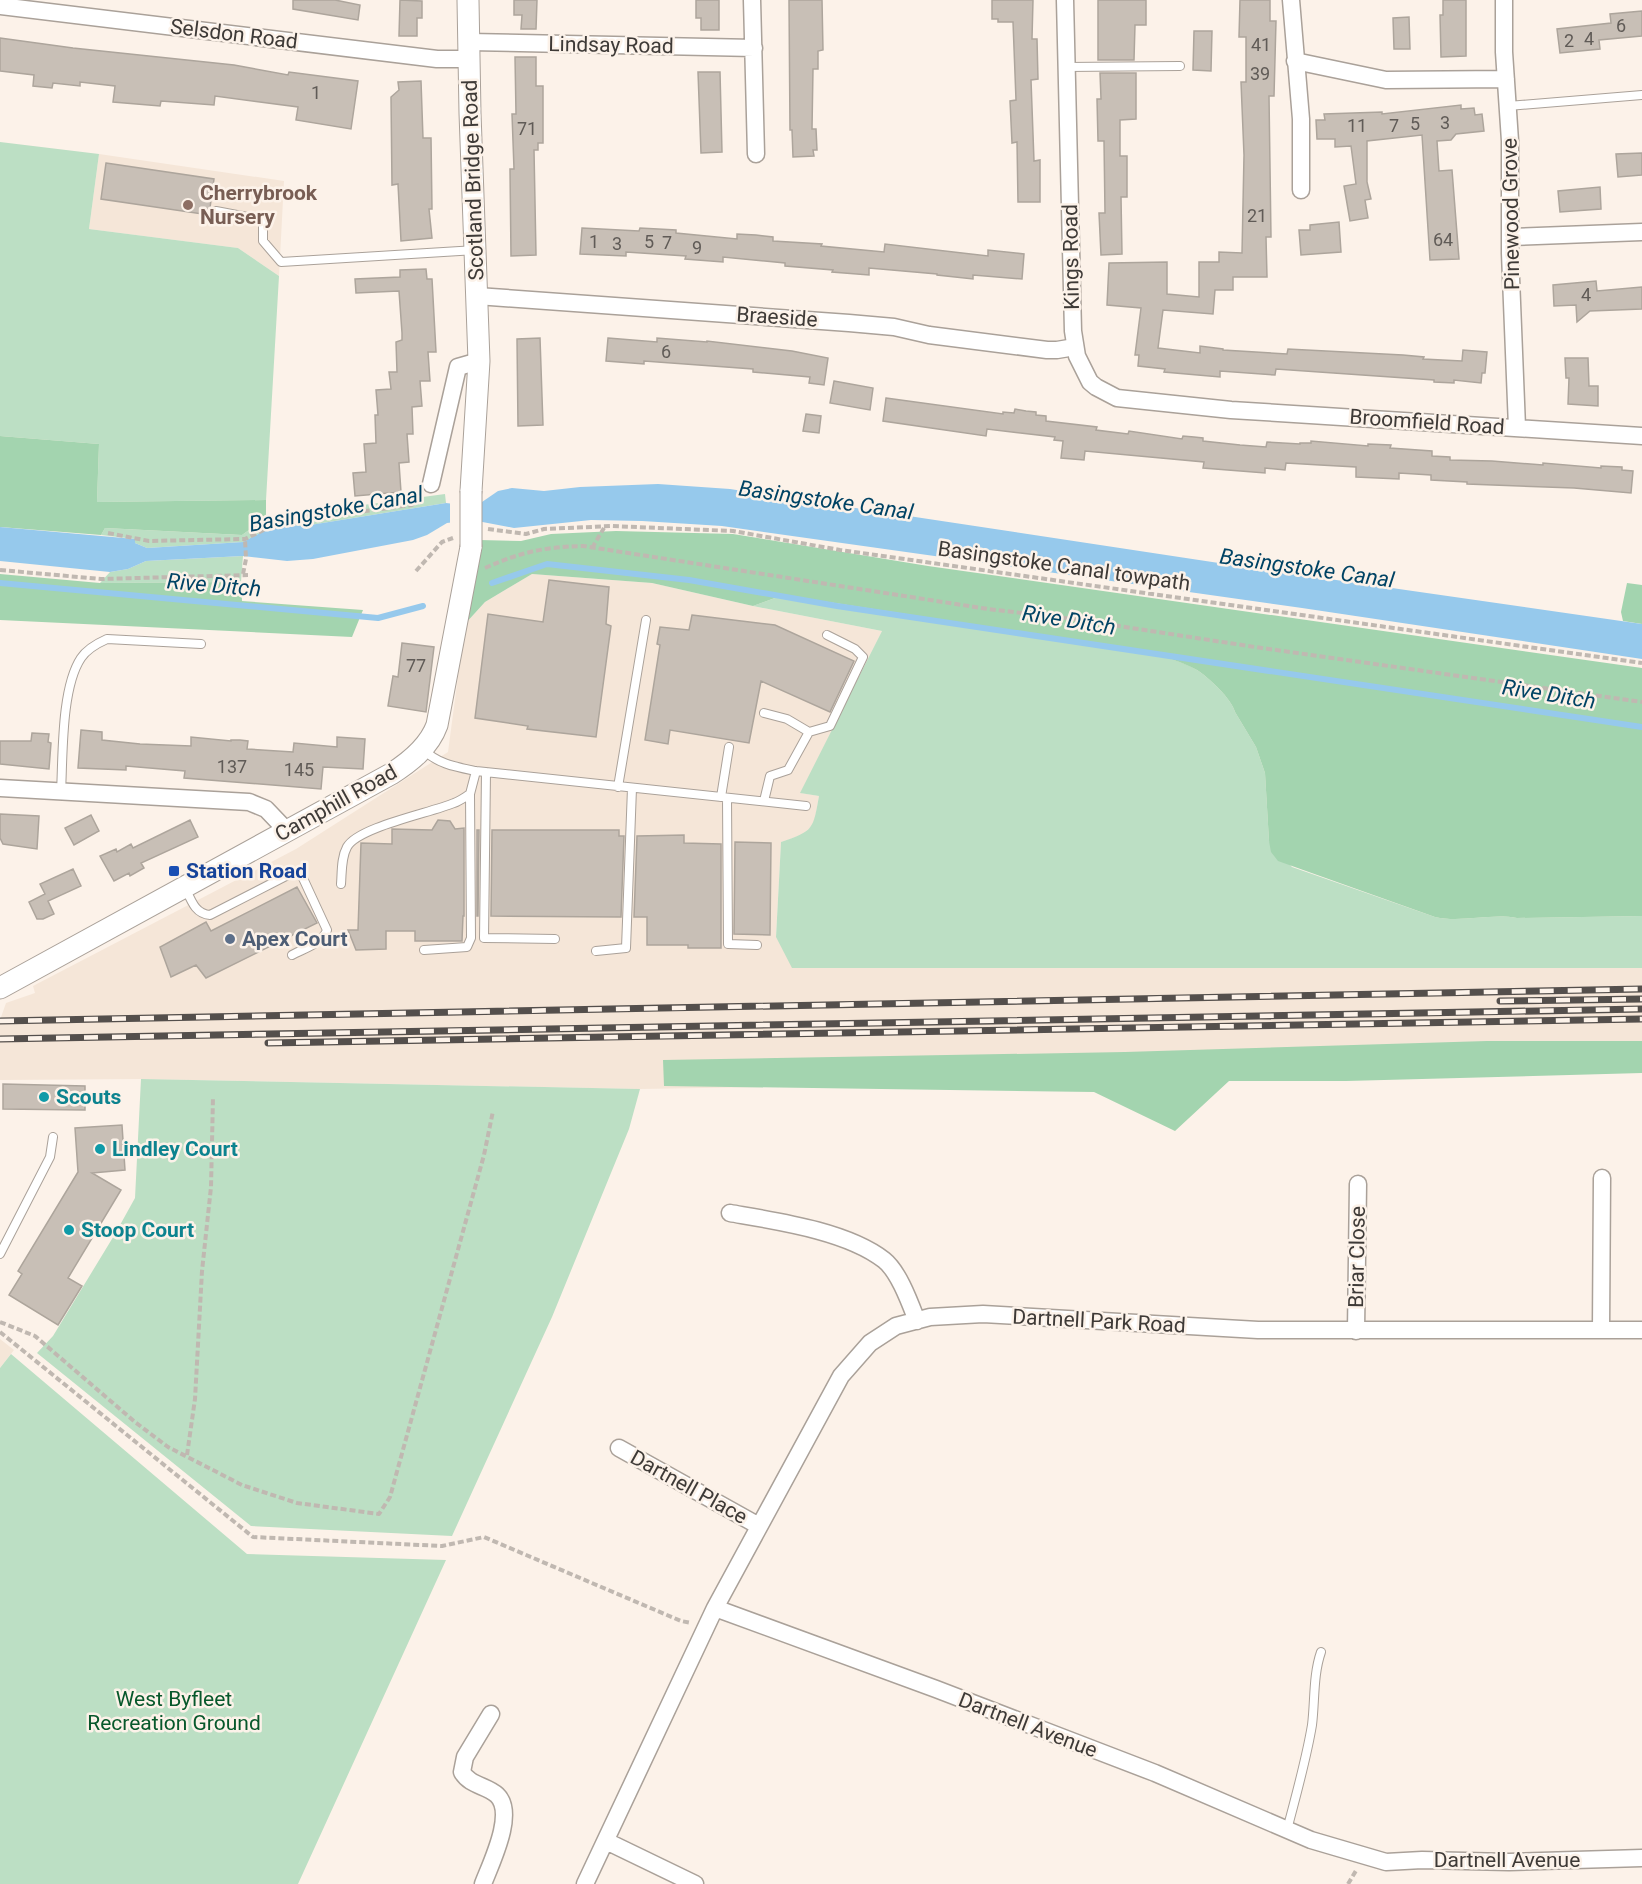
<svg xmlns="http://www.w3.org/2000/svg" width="1642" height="1884" font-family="Roboto,sans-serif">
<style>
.built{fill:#f5e6d8}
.green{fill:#bcdfc4}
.forest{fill:#a3d4af}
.water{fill:#96c9ec}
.pier{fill:#fcf2e9}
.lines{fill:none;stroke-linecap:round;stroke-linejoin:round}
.stream{stroke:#96c9ec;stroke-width:6}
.building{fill:#c8bfb6;stroke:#ada59c;stroke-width:1.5}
.service-casing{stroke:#aaa199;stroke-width:10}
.minor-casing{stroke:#aaa199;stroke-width:19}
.tertiary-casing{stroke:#aaa199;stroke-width:23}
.path{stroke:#c0b8b1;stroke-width:4;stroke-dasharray:6 3;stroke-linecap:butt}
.service{stroke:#fff;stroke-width:8}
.minor{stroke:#fff;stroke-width:16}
.tertiary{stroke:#fff;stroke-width:21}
.rail-casing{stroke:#544f4c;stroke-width:7}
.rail{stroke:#fcf2e9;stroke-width:4.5;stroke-dasharray:14;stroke-linecap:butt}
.tertiary-bridge-casing{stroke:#aaa199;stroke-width:23;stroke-linecap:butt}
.tertiary-bridge{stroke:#fff;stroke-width:21}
.education-dot{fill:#8d6e63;stroke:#fcf2e9;stroke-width:2}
.transit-dot{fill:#1a4fb4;stroke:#fcf2e9;stroke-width:2}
.service-dot{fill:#5c6f8a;stroke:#fcf2e9;stroke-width:2}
.culture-dot{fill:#0f9aa8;stroke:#fcf2e9;stroke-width:2}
.labels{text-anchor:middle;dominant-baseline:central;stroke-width:5;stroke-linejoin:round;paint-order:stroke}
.number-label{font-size:18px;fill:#605b57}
.street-label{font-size:21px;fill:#3e3a37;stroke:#fcf2e9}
.education-label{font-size:21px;font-weight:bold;fill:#785e54;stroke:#fcf2e9;text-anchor:start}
.transit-label{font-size:21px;font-weight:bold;fill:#164399;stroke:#fcf2e9;text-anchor:start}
.service-label{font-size:21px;font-weight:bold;fill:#4e5e75;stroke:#fcf2e9;text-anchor:start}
.culture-label{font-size:21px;font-weight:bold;fill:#0d838f;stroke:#fcf2e9;text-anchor:start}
.park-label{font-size:21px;fill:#07582b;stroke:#fcf2e9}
.water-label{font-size:22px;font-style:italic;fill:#004364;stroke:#fcf2e9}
</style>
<rect width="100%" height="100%" fill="#fcf2e9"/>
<path class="built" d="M 99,154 L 284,181 L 279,276 L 238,248 L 89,229 Z
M 532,574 L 652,583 L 753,606 L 882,631 L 801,793 L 819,796 L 814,824 L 802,835 L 781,842 L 776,936 L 1642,948 L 1642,1072 L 640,1089 L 141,1079 L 0,1080 L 0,1020 L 6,1003 L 35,993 L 33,986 L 296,849 L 448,752 L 465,624 L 485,602 Z
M 0,1339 L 14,1350 L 0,1368 Z"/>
<path class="green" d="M 0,142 L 99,154 L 89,229 L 238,248 L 279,276 L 266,500 L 97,502 L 99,444 L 0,436 Z
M 445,494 L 446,503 L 304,526 L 277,524 L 243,542 L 147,548 L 135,543 L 135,539 L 101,535 L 105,528 L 242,535 L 266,518 Z
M 243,556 L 241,582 L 100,583 L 110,572 L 128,569 L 146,561 Z
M 783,595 L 1151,652 C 1166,658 1184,662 1197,670 C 1208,677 1232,699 1235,712 L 1256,747 L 1265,773 L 1269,841 L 1292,867 L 1435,917 C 1462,923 1490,913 1517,918 L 1642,916 L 1642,968 L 792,968 L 776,937 L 781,842 C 814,831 813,829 819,796 L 800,793 L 882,631 L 753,606 Z
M 141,1079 L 640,1089 L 629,1129 L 552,1317 L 452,1536 L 251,1526 L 37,1353 L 53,1336 L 115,1234 L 135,1198 Z
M 11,1354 L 247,1554 L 446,1560 L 298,1884 L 0,1884 L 0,1368 Z"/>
<path class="forest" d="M 0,436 L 99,444 L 97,502 L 266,500 L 266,518 L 242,535 L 105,528 L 101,535 L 0,527 Z
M 616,531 L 733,534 L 928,566 L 1642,668 L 1642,916 L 1517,918 C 1490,913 1462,923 1435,917 L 1278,861 L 1271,852 L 1269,841 L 1265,773 L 1256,747 L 1235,712 C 1232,699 1208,677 1197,670 C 1183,662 1166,658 1151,652 L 783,595 L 753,606 L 652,583 L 532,574 L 485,602 L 465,624 L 479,540 L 521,541 L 551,534 Z
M 0,574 L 100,583 L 241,582 L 242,601 L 363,610 L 352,637 L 0,620 Z
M 1627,583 L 1642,585 L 1642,624 L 1623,621 L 1621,612 Z
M 1487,1041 L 1642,1041 L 1642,1073 L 1346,1081 L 1229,1081 L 1175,1131 L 1094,1092 L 664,1086 L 663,1060 L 1125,1052 Z"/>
<path class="water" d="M 658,484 L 730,489 L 1232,565 L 1642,624 L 1642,659 L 1302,608 L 722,526 L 642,521 L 591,520 L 514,528 L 472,520 L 447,523 L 427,535 L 413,540 L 313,559 L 287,561 L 243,556 L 146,561 L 128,569 L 110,572 L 0,561 L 0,527 L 135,539 L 135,543 L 147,548 L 243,542 L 277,524 L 304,526 L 446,503 L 471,506 L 482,502 L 498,491 L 512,488 L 544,491 L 580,487 Z"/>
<path class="pier" d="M 450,500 L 471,503 L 472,523 L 450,526 Z"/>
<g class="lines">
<path class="stream" d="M 0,583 L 378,618 L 423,606
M 492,583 L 547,564 L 689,580 L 837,606 L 1642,727"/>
</g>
<path class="building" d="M 293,0 L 335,0 L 360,5 L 358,20 L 293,9 Z
M 400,0 L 422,1 L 422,18 L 417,18 L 417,36 L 399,36 Z
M 514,0 L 537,0 L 536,29 L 521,29 L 522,15 L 514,15 Z
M 696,0 L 719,0 L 719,30 L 701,30 L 701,18 L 696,18 Z
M 789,0 L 822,0 L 823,50 L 818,51 L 818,69 L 813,69 L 812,129 L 816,129 L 817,150 L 813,150 L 814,156 L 793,157 L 792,130 L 790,130 Z
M 992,0 L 1033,0 L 1032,39 L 1037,39 L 1038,79 L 1031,80 L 1034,161 L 1040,160 L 1040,202 L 1018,202 L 1017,142 L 1012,143 L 1010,101 L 1016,100 L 1013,22 L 998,22 L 998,19 L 992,19 Z
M 1098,0 L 1146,0 L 1146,25 L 1135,25 L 1134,60 L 1098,60 Z
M 1240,0 L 1270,0 L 1270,21 L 1276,21 L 1274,96 L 1269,96 L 1271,237 L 1266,237 L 1267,277 L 1233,277 L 1233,290 L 1215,290 L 1213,314 L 1163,310 L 1158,348 L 1200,353 L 1200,346 L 1223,349 L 1223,350 L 1287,354 L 1288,349 L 1403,355 L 1424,357 L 1423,359 L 1462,361 L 1463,350 L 1487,352 L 1485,373 L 1482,373 L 1481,383 L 1454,380 L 1454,383 L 1434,382 L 1434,380 L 1276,369 L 1275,375 L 1220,371 L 1220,377 L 1164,372 L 1165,369 L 1138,366 L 1139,355 L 1135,355 L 1141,308 L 1107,305 L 1109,263 L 1167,262 L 1167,294 L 1199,297 L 1199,262 L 1219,262 L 1219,252 L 1242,253 L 1244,155 L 1241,82 L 1246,82 L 1246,37 L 1239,37 Z
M 1443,0 L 1466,0 L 1466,56 L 1441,57 L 1440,15 L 1443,15 Z
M 1642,11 L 1642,36 L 1599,40 L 1600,49 L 1560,53 L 1557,29 L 1611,23 L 1610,14 Z
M 1409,17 L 1410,49 L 1394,49 L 1393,18 Z
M 1194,31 L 1212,31 L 1211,71 L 1193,70 Z
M 0,38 L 73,48 L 234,65 L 288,75 L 289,72 L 358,81 L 351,129 L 296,120 L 298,107 L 215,96 L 214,105 L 161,101 L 160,106 L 113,102 L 115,86 L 80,82 L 80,86 L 53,83 L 52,88 L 33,86 L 34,75 L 0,71 Z
M 515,57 L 536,57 L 536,86 L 543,86 L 543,143 L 538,143 L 538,150 L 534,150 L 536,255 L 511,256 L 510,169 L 514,169 L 512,114 L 516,114 Z
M 698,72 L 720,72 L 722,152 L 701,153 Z
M 1100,73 L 1136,73 L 1136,119 L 1120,120 L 1120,156 L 1127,156 L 1127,197 L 1121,197 L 1122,254 L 1101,255 L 1099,213 L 1105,213 L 1104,141 L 1098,141 L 1097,99 L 1101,99 Z
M 421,81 L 423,138 L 431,138 L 432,209 L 429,209 L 432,238 L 401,241 L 398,184 L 392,185 L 391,97 L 399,90 L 398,82 Z
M 1461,105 L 1461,109 L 1474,108 L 1475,115 L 1482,114 L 1484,131 L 1456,134 L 1451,140 L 1437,141 L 1439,171 L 1452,170 L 1459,259 L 1430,260 L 1422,135 L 1367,141 L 1367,182 L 1371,199 L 1365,200 L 1368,218 L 1350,221 L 1344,186 L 1356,184 L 1351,146 L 1335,147 L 1335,139 L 1317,139 L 1316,120 L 1325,120 L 1324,114 L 1382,112 L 1382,114 Z
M 1642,153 L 1642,175 L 1618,177 L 1616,154 Z
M 106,163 L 214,179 L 209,215 L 101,199 Z
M 1600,187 L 1601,209 L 1560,212 L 1558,191 Z
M 1339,222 L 1341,252 L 1301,255 L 1299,230 L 1310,230 L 1310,225 Z
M 582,228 L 639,231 L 640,228 L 676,230 L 676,233 L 737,239 L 737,234 L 756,235 L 773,237 L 773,241 L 822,244 L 821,246 L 884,252 L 885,244 L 988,256 L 988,250 L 1024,254 L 1022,279 L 973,275 L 973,279 L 937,275 L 937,274 L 869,268 L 869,275 L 832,272 L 833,270 L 785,266 L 785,263 L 723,257 L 723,262 L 685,259 L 686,256 L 626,252 L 626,256 L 580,254 Z
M 426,269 L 427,279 L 432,279 L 436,352 L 428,352 L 430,381 L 420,381 L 422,406 L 412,407 L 413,434 L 407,434 L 409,462 L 399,463 L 401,492 L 355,496 L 353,473 L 366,472 L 364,444 L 376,443 L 375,415 L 378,415 L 376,390 L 391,389 L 389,372 L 397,372 L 396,342 L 402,340 L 402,333 L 399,291 L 356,293 L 355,279 L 400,277 L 400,270 Z
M 1596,281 L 1597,291 L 1642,287 L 1642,309 L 1590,311 L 1577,322 L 1576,305 L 1554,306 L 1553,285 Z
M 540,338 L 543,425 L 518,426 L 517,339 Z
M 608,338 L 657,342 L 657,338 L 707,342 L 707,341 L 792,351 L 828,358 L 824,385 L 809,383 L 810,377 L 753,372 L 753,369 L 644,361 L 644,364 L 606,361 Z
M 1565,358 L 1588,358 L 1589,386 L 1598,386 L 1598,406 L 1568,404 L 1569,378 L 1566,378 Z
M 834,381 L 873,388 L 870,410 L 830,403 Z
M 886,398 L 1003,414 L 1003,412 L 1014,413 L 1015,409 L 1026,411 L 1036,412 L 1036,415 L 1046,416 L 1046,421 L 1097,427 L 1096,430 L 1128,434 L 1129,431 L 1182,439 L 1183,436 L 1194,437 L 1203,438 L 1203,441 L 1240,445 L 1266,447 L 1267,442 L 1300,444 L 1300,443 L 1311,443 L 1311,441 L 1368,446 L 1368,444 L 1391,445 L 1390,448 L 1432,451 L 1432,456 L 1450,457 L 1450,460 L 1492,461 L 1543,465 L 1543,463 L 1601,468 L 1601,466 L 1622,467 L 1622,470 L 1633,471 L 1631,493 L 1574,488 L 1467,484 L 1467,482 L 1431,480 L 1431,475 L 1399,473 L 1399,479 L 1356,477 L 1356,467 L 1320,465 L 1286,463 L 1285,470 L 1265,468 L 1265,473 L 1203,468 L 1204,462 L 1085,451 L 1084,460 L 1061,458 L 1063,441 L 1054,440 L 1055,437 L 987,429 L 986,436 L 883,421 Z
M 806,414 L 821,416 L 819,433 L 803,431 Z
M 549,580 L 609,587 L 606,624 L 611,626 L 596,737 L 527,729 L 528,726 L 475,718 L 488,614 L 543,622 Z
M 692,615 L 775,625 L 854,661 L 830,712 L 761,681 L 749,743 L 670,730 L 668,744 L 645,740 L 660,645 L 657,644 L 660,627 L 689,630 Z
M 402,643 L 434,647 L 426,712 L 388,706 L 393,676 L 398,677 Z
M 81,730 L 102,732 L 102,740 L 140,744 L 191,746 L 191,737 L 231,741 L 231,740 L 240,740 L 248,741 L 247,749 L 293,752 L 294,743 L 337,747 L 337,737 L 365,739 L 363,769 L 323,767 L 321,789 L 184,778 L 185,771 L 126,766 L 126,770 L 78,768 Z
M 32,733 L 49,734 L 48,742 L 51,743 L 49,769 L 0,764 L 0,741 L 31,741 Z
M 0,814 L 39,816 L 37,849 L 3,844 L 0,838 Z
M 91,815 L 99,831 L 74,845 L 65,828 Z
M 190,820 L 198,837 L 141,863 L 144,868 L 130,876 L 129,873 L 114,881 L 100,856 L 116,849 L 117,852 L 131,844 L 133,848 Z
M 438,820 L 450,821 L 455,829 L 464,828 L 464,916 L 463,916 L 462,941 L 415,941 L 415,931 L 386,931 L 386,949 L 356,950 L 348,930 L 358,930 L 361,843 L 392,844 L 392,829 L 432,830 Z
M 477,830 L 479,830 L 478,916 L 477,916 Z
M 492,830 L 619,830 L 619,836 L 624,836 L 621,917 L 491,916 Z
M 684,835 L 684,843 L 721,844 L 721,948 L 688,948 L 688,945 L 647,945 L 647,917 L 634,917 L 637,836 Z
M 735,842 L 771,843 L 770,935 L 734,934 Z
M 73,869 L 81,886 L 48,901 L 54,914 L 43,919 L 37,919 L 29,902 L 45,894 L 40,884 Z
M 297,887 L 317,923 L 206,978 L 196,965 L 171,977 L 160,947 L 206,922 L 211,931 Z
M 3,1084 L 85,1086 L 85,1110 L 3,1109 Z
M 122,1125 L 125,1170 L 92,1173 L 121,1190 L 68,1278 L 82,1286 L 58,1325 L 9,1295 L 22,1274 L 18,1271 L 78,1172 L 75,1128 Z"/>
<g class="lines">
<g class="service-casing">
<path id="service" d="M 1066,67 L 1180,66
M 1508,106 L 1642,95
M 216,211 L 263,220 L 263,241 L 281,262 L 476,250
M 764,713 L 787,719 L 809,732
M 423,749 C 437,764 456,767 476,771 L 806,806
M 486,772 L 484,938 L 555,939
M 618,787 L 646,620
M 61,792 C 63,756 61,688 81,658 C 87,649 98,643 107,639 L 201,644
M 721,797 L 729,747
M 727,798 L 728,944 L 757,945
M 764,801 L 770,776 L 788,770 L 809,732 L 830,726 L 863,657 L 855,649 L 827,635
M 341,884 C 342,872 341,858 347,847 C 358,827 430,813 454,803 C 460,801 465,797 470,794 L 476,771
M 185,887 C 191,900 195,914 210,915 L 288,875 L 296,873 L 302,876 L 327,930 C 323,943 303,949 292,955
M 424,950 L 467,947 L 471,938 L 470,794
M 596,951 L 626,948 L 632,788
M 0,1254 L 50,1157 L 53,1137
M 1287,1830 C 1296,1795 1306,1761 1312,1725 C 1315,1701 1313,1675 1321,1652"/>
</g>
<g class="minor-casing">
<path id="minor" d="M 752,0 L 756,154
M 1065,0 L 1073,331 L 1077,356 L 1090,382 L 1096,387 L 1117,398 L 1231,410 L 1642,436
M 1291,0 L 1301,119 L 1301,190
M 1504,0 L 1504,52 L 1510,141 L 1510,253 L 1517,427
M 0,6 L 437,59 L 469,59
M 469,42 L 754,48
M 1295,61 L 1386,80 L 1506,79
M 1510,237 L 1642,232
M 477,296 L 849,323 L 894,327 L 929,335 L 1047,350 L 1057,350 L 1075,347
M 431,484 L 458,367 L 479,361
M 0,788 L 249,802 L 266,809 L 287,831
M 730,1213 C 776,1221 847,1231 884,1260 C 899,1272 910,1303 917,1321
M 1601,1330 L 1602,1178
M 1356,1331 L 1358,1184
M 619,1448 L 759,1526
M 715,1608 L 936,1689 L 1155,1773 L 1311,1840 L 1386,1862 L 1422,1860 L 1509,1862 L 1642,1858
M 606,1841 L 695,1884
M 483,1884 C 491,1863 516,1813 497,1795 C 486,1785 470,1786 462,1772 L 465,1757 L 491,1714
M 585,1884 L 715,1608 L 841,1376 L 870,1343 L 896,1326 L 930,1317 L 983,1314 L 1258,1330 L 1642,1330"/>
</g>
<g class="tertiary-casing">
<path id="tertiary" d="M 468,0 L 470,113 L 479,361 L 471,491
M 0,988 L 391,774 C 410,762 429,747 437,725 L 471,547"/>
</g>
<path class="path" d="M 488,529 L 526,534 L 544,529 L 612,526 L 733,531 L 840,550 L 1642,663
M 108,533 L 149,541 L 245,539 L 280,522 L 412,505 L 420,496
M 592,548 L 604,528
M 485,568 C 521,552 544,547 583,546 L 988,609 L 1073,619 L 1255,647 L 1642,702
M 0,570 L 101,579 L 248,575
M 416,571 L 442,542 L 453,538
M 243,574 L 246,559 L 245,539
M 0,1322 L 35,1336 L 135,1422 L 168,1447 L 242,1485 L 297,1503 L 379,1514 L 390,1497 L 484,1155 L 493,1111
M 0,1332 L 253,1537 L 442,1546 L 484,1537 L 681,1621 L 691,1623
M 187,1455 L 195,1399 L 202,1271 L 211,1187 L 213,1097
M 1348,1884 L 1357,1869"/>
<use href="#service" class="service"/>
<use href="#minor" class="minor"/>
<use href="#tertiary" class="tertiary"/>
<g class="rail-casing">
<path id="rail" d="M 1500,1001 L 1642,999
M 0,1021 L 1642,989
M 0,1039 L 1642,1009
M 268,1043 L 1642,1019"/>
</g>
<use href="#rail" class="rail"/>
<g class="tertiary-bridge-casing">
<path id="tertiary-bridge" d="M 471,491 L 471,547"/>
</g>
<use href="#tertiary-bridge" class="tertiary-bridge"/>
</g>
<circle class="education-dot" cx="188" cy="205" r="6"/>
<rect class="transit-dot" x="168" y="865" width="12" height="12" rx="3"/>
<circle class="service-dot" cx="230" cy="939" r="6"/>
<g class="culture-dot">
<circle cx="44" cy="1097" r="6"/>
<circle cx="100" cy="1149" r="6"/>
<circle cx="69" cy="1230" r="6"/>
</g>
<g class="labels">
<g class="number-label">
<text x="1621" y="25">6</text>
<text x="1589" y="38">4</text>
<text x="1569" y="40">2</text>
<text x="1261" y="44">41</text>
<text x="1260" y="73">39</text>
<text x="316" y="92">1</text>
<text x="1445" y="122">3</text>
<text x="1415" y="123">5</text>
<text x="1357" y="125">11</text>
<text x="1394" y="125">7</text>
<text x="527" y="128">71</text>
<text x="1257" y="215">21</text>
<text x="1443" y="239">64</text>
<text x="594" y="241">1</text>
<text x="649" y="241">5</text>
<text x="667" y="242">7</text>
<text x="617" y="243">3</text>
<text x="697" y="247">9</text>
<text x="1586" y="294">4</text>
<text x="666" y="351">6</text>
<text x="416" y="665">77</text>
<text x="232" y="766">137</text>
<text x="299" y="769">145</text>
</g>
<g class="street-label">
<text transform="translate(234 34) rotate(7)">Selsdon Road</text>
<text transform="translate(611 45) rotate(1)">Lindsay Road</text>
<text transform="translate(473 180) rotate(-92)">Scotland Bridge Road</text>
<text transform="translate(1511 214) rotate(-91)">Pinewood Grove</text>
<text transform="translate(1071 257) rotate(-91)">Kings Road</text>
<text transform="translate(777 317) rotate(4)">Braeside</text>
<text transform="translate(1427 422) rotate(4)">Broomfield Road</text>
<text transform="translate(1064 566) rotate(8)">Basingstoke Canal towpath</text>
<text transform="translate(336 803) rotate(-29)">Camphill Road</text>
<text transform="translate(1357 1257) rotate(-89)">Briar Close</text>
<text transform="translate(1099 1321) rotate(3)">Dartnell Park Road</text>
<text transform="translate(689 1487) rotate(29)">Dartnell Place</text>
<text transform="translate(1028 1725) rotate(21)">Dartnell Avenue</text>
<text x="1507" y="1860">Dartnell Avenue</text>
</g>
<g class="education-label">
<text x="200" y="193">Cherrybrook<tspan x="200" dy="24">Nursery</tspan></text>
</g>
<g class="transit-label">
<text x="186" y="871">Station Road</text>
</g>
<g class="service-label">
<text x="242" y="939">Apex Court</text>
</g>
<g class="culture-label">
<text x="56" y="1097">Scouts</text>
<text x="112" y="1149">Lindley Court</text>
<text x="81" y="1230">Stoop Court</text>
</g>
<g class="park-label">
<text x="174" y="1699">West Byfleet<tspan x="174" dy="24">Recreation Ground</tspan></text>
</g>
<g class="water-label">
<text transform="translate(826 500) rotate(8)">Basingstoke Canal</text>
<text transform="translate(336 509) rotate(-10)">Basingstoke Canal</text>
<text transform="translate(1307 568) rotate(8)">Basingstoke Canal</text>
<text transform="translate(214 585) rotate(5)">Rive Ditch</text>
<text transform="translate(1069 620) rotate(9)">Rive Ditch</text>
<text transform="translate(1549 694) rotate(9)">Rive Ditch</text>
</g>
</g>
</svg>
